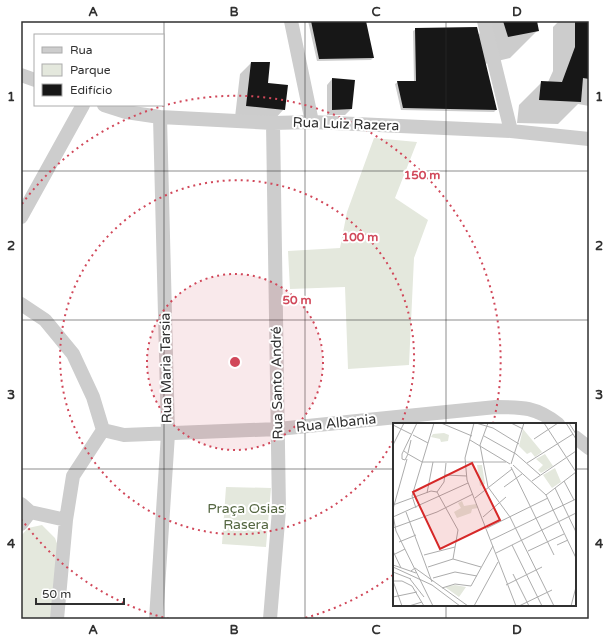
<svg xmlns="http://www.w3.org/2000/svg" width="610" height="640" font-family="'Varela Round',sans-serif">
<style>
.green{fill:#e4e8dd}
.shadow{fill:#0003}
.building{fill:#171717}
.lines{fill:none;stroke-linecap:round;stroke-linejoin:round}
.street{stroke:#cdcdcd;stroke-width:14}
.grid{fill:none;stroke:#303030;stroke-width:1;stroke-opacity:0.55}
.ring{fill:none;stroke:#d1485a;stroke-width:2;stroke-dasharray:2 4}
.labels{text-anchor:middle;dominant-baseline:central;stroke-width:4;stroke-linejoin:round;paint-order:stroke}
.street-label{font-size:14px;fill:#303030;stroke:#fff}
.park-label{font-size:14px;fill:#556742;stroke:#fff}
.inset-road{fill:none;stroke:#acacac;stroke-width:1}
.view{fill:#d62828;fill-opacity:0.15;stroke:#d62828;stroke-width:2}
.inset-edge{fill:none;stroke:#303030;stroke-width:2}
.centre{fill:#d1485a;stroke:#fff;stroke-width:2}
.ring-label{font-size:12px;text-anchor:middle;font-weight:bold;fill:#d1485a;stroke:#fff;stroke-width:4;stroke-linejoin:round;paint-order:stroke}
.neatline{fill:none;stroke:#303030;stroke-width:1.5}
.grid-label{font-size:13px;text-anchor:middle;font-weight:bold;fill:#303030}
</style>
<rect width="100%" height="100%" fill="#fff"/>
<path class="green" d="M 374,138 L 417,142 L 395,198 L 428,220 L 414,258 L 409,365 L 348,369 L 345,287 L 290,289 L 288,251 L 340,248 L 347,212 Z
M 226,487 L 271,488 L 266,547 L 222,544 Z
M 42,525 L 55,538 L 60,552 L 54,619 L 21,619 L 21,536 L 28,528 Z"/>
<path class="shadow" d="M 308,21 L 365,21 L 373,58 L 371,60 L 317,61 Z
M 492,21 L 536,21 L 538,30 L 510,58 L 485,64 L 496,110 L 494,112 L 401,110 L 395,84 L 398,82 L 414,82 L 413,31 L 416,29 L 478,35 Z
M 559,21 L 589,21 L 589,106 L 578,104 L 558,124 L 517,123 L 519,105 L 542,82 L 548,82 L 553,71 L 553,27 Z
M 251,63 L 284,109 L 273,121 L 235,117 L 240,74 Z
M 332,79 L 351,109 L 345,115 L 327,115 L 327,85 Z"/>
<path class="building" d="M 311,21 L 366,21 L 374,58 L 319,59 Z
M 503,21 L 537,21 L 539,31 L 508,37 Z
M 575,21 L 589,21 L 589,79 L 583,78 L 581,102 L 539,100 L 541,81 L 562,82 L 575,47 Z
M 477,27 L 497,110 L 403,108 L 397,81 L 416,81 L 415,28 Z
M 251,62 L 270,62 L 268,83 L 288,85 L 285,110 L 246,106 Z
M 332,78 L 355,80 L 352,109 L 332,110 Z"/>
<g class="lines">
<path class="street" d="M 291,21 L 312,122
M 484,21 L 511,131
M 21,75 L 35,80
M 104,105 L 126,112 L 160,117 L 273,123 L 312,122 L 511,131 L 589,139
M 21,217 L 83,105
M 21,304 L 45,320 L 73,354 L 93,397 L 103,430
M 103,430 L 124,435 L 278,429 L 496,407 C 523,407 536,407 558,424
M 575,437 L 589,448
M 21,504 L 30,512 L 66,520
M 21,524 L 30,512
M 57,619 L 66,520 L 73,476 L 103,430
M 156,619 L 168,434 L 160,117
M 270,619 L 279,510 L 273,123"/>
</g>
<path class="grid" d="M 164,21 L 164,619M 305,21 L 305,619M 446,21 L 446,424M 21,171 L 589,171M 21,320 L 589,320M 21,469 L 394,469M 575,469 L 589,469M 446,605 L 446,619"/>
<circle cx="235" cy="362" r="88" fill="#d1485a" fill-opacity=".12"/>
<g class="ring">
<circle cx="235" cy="362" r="88"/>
<path d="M393 441A177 177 0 1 1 401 424"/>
<path d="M393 575A265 265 0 0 1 301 619M169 619A265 265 0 0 1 22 520M22 204A265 265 0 0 1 493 424"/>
</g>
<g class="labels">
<g class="street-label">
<text transform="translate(346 124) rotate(2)">Rua Luiz Razera</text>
<text transform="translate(166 368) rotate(-91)">Rua Maria Tarsia</text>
<text transform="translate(277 383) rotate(-91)">Rua Santo André</text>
<text transform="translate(336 423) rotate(-6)">Rua Albania</text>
</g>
<g class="park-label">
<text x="246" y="508">Praça Osias<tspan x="246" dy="16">Rasera</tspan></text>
</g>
</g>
<g transform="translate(393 423)">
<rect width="183" height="183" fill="#fff"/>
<path d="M 130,6 L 149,29 L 142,34 L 138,29 L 134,31 L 126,23 ZM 51,10 L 56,12 L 55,18 L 48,19 L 47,16 L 38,14 L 40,11 ZM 152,31 L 160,43 L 148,50 L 145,47 L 150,42 L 143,36 ZM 84,42 L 89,42 L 92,61 L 87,63 ZM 162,45 L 168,59 L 159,65 L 150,52 ZM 69,78 L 71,83 L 83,81 L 85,85 L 79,86 L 78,90 L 64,95 L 61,89 L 68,85 L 65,80 ZM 62,162 L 73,164 L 66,174 L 52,164 Z" fill="#e4e8dd"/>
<path class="inset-road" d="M 48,0 L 79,13M 81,0 L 72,35 L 74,57 L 123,183M 83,0 L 100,5 L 126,21M 95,0 L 87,22 L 95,64 L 117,94 L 161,183M 118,0 L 130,6M 151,0 L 183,49M 173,0 L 183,16M 176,0 L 183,11M 0,2 L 18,11M 20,12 L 35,20M 91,13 L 123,31 L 147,52M 141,16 L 165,0M 77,17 L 117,41M 0,22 L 11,0M 11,28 L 15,31 L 12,37 L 9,36 L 9,31 L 24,0M 15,30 L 18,17M 15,31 L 29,39 L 113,39M 134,40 L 180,11M 118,41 L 131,0M 120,42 L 153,72 L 183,135M 118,44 L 161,132M 52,52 L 74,53M 139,58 L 183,28M 171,58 L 181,77M 111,64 L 129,51M 162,65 L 183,109M 44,69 L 65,107 L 60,136M 44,69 L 51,59 L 53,40M 34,70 L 40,39M 153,72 L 183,49M 82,75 L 119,46M 0,82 L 38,68 L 44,69M 23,85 L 19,73 L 41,0M 0,86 L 14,36M 13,89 L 39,159M 0,92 L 3,108 L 40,183M 0,94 L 75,60M 90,94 L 113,74M 0,105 L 44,89 L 80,71M 94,105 L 155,75M 98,117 L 183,76M 6,119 L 23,112M 119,122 L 149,183M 164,122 L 175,117M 0,128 L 8,145M 135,128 L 171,111M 103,130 L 183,90M 0,132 L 12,126M 31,132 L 62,124M 60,136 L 88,144M 0,142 L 23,150M 0,144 L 39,162 L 67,183M 35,144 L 60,136M 18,148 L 22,145 L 75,183M 0,149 L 18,156M 120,151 L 136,183M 40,155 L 62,149 L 84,153M 17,156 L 31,174M 0,158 L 9,158 L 19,163 L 31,183M 0,158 L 9,183M 113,162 L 149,144M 49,165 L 62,161 L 78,163 L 100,123M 0,174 L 24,169M 16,183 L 29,179M 81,183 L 105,139M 126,183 L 159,167M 178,183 L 183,164"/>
<path class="view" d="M 79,40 L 107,97 L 47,126 L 20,69 Z"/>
<rect width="183" height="183" class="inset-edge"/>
</g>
<circle cx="235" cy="362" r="6" class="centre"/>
<g class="ring-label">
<text x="422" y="179">150 m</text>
<text x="360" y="241">100 m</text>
<text x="297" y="304">50 m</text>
</g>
<rect width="610" height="640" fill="none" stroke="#ffffff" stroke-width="44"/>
<rect x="34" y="34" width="130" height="72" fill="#ffffff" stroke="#acacac"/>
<rect x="42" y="47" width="20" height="6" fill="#cdcdcd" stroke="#acacac"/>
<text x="70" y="54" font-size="12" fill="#303030">Rua</text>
<rect x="42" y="64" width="20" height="12" fill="#e4e8dd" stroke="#acacac"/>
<text x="70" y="74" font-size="12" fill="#303030">Parque</text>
<rect x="42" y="84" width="20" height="12" fill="#171717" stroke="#acacac"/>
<text x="70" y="94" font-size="12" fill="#303030">Edifício</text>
<path d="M36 598v6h88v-6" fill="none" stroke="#303030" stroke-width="2"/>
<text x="42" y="598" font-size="12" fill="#303030" stroke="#ffffff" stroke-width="3" paint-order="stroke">50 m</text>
<rect x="22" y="22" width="566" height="596" class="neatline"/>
<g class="grid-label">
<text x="93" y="16">A</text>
<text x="234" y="16">B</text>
<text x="376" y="16">C</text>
<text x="517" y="16">D</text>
<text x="11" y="101">1</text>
<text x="599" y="101">1</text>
<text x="11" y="250">2</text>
<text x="599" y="250">2</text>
<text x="11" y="399">3</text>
<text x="599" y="399">3</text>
<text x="11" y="548">4</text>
<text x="599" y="548">4</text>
<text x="93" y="634">A</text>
<text x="234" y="634">B</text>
<text x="376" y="634">C</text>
<text x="517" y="634">D</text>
</g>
</svg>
